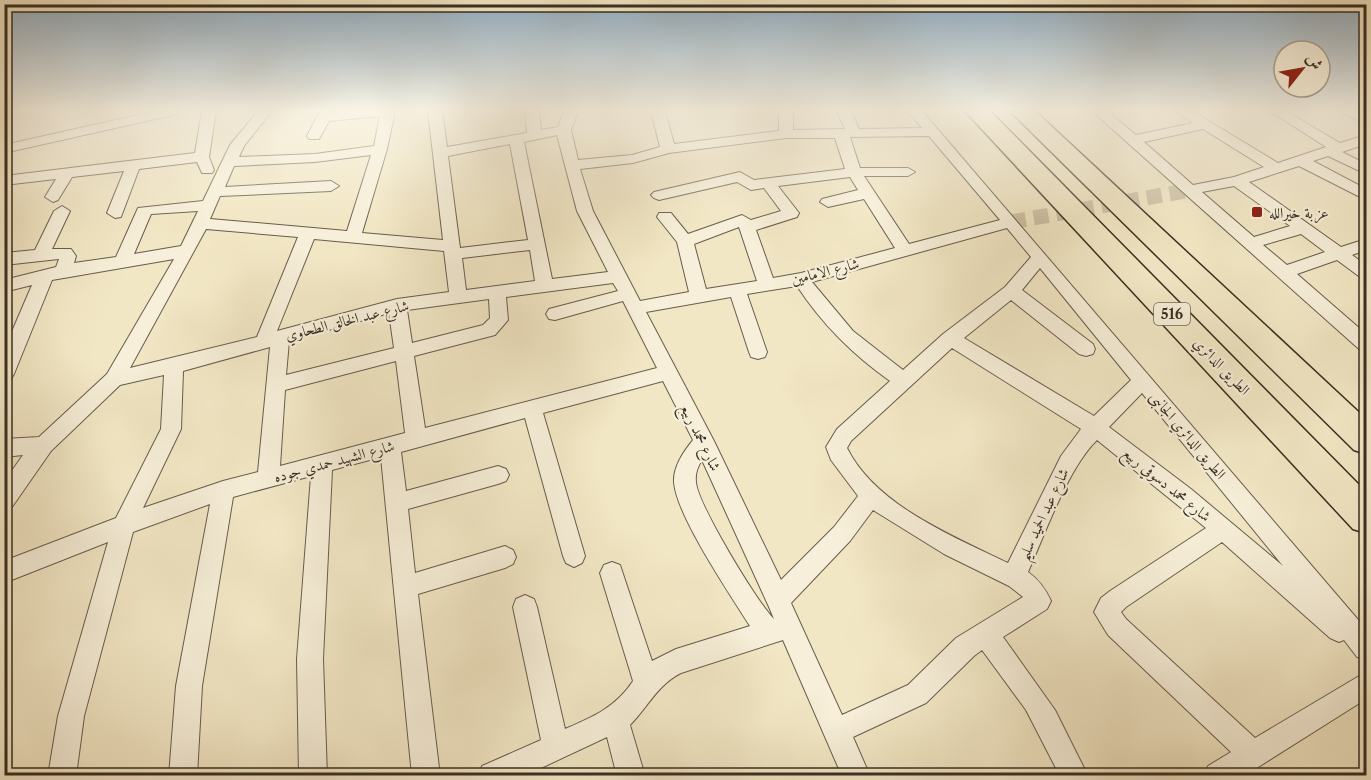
<svg xmlns="http://www.w3.org/2000/svg" width="1371" height="780" font-family="'Libre Caslon Text',Amiri,serif">
<style>
.lines{fill:none;stroke-linecap:round;stroke-linejoin:round}
.street-tunnel{stroke:#cdc2a5;stroke-width:15;stroke-dasharray:15 8;stroke-linecap:butt}
.street-casing{stroke:#675d4c;stroke-width:2}
.highway-casing{stroke:#392f23;stroke-width:3}
.street{fill:#f7efd9;fill-rule:evenodd}
.highway{fill:#f2e7c5;fill-rule:evenodd}
.poi-dot{fill:#8f2418;stroke:#f7efd9;stroke-width:2}
.labels{text-anchor:middle;dominant-baseline:central;stroke-width:4.5;stroke-linejoin:round;paint-order:stroke}
.shield{fill:#f7efd9;stroke:#72695a;stroke-width:1.5}
.shield-label{font-size:14px;font-weight:bold;fill:#392f23}
.poi-label{font-size:15px;fill:#392f23;stroke:#f7efd9;text-anchor:start}
.street-label{font-size:15px;fill:#392f23;stroke:#f7efd9}
</style>
<rect width="100%" height="100%" fill="#f2e7c5"/>
<filter id="stains"><feTurbulence type="fractalNoise" baseFrequency=".00333" numOctaves="4"/><feColorMatrix values="0 0 0 0 .2 0 0 0 0 .09 0 0 0 0 .02 0 0 0 .5 -.17"/></filter>
<radialGradient id="worn" r=".72"><stop offset=".6" stop-color="#630" stop-opacity="0"/><stop offset="1" stop-color="#630" stop-opacity=".3"/></radialGradient>
<g class="lines">
<path class="street-tunnel" d="M 1011,222 L 1191,190"/>
<g class="street-casing">
<path id="street" d="M 156,111 L 180,111 L 173,115 L 4,153 L 4,145 Z
M 202,111 L 216,111 L 209,157 L 214,170 L 212,173 L 202,173 L 197,162 L 139,169 L 121,217 L 115,218 L 107,213 L 124,171 L 72,177 L 58,200 L 53,202 L 45,197 L 56,179 L 4,185 L 4,176 L 195,153 Z
M 258,111 L 272,111 L 244,146 L 239,157 L 315,154 L 374,146 L 380,116 L 329,121 L 319,139 L 309,139 L 307,136 L 320,111 L 395,111 L 387,149 L 362,233 L 443,240 L 428,111 L 442,111 L 447,147 L 527,133 L 525,111 L 539,111 L 541,130 L 558,127 L 564,111 L 578,111 L 571,130 L 578,160 L 632,155 L 660,147 L 651,111 L 665,111 L 674,144 L 779,131 L 779,111 L 793,111 L 793,130 L 845,129 L 837,111 L 851,111 L 859,129 L 922,128 L 908,111 L 922,111 L 1366,629 L 1366,660 L 1357,657 L 1344,640 L 1339,642 L 1330,638 L 1222,542 L 1126,607 L 1121,612 L 1126,619 L 1255,738 L 1366,672 L 1366,699 L 1244,776 L 1204,776 L 1208,766 L 1231,752 L 1108,635 L 1094,612 L 1101,598 L 1110,591 L 1206,528 L 1097,440 C 1068,468 1045,534 1028,572 C 1039,580 1045,588 1051,601 L 1047,609 L 1003,637 L 1055,710 L 1088,776 L 1060,776 L 1026,710 L 982,650 L 974,656 L 926,703 L 853,737 L 870,776 L 842,776 L 783,640 L 681,673 C 657,685 648,707 630,725 L 645,776 L 617,776 L 607,737 L 524,776 L 478,776 L 482,766 L 541,740 L 513,607 L 516,599 L 525,595 L 534,599 L 537,607 L 565,729 C 593,717 616,707 633,681 L 600,573 L 604,565 L 612,562 L 620,565 L 652,661 L 676,649 L 750,626 C 731,596 676,515 674,482 C 673,467 684,451 693,440 L 663,381 L 543,413 L 585,556 L 582,563 L 574,567 L 566,563 L 563,556 L 525,418 L 401,452 L 406,491 L 498,466 L 506,469 L 509,475 L 506,481 L 498,484 L 408,509 L 415,573 L 505,546 L 513,550 L 516,557 L 513,564 L 505,568 L 418,594 L 440,776 L 412,776 L 381,457 L 332,470 L 323,659 L 327,776 L 299,776 L 297,659 L 311,476 L 233,497 L 202,686 L 197,776 L 169,776 L 176,686 L 210,504 L 133,532 L 84,716 L 76,776 L 48,776 L 58,716 L 108,542 L 4,583 L 4,561 L 116,518 L 161,429 L 164,375 L 120,385 L 51,451 L 12,507 L 4,509 L 4,482 L 23,455 L 4,457 L 4,439 L 39,437 L 107,374 L 174,259 L 52,280 L 14,374 L 11,379 L 4,381 L 4,350 L 32,285 L 4,292 L 4,280 L 56,267 L 59,259 L 4,265 L 4,253 L 35,250 L 54,211 L 62,206 L 70,211 L 52,249 L 71,249 L 76,256 L 74,263 L 116,257 L 138,208 L 203,201 L 230,145 ZM 557,135 L 577,211 L 608,272 L 552,279 L 524,142 ZM 929,136 L 1000,220 L 909,244 L 864,176 L 908,176 L 915,172 L 908,168 L 860,168 L 850,137 ZM 786,138 L 835,138 L 845,169 L 754,180 L 740,172 L 654,192 L 651,195 L 654,198 L 659,200 L 737,182 L 751,190 L 764,188 L 781,211 L 751,220 L 742,215 L 688,234 L 671,213 L 659,213 L 657,217 L 677,242 L 689,292 L 640,301 L 593,211 L 580,169 L 633,163 L 669,153 ZM 510,144 L 528,240 L 460,248 L 448,156 ZM 371,155 L 347,231 L 210,219 L 220,196 L 331,191 L 339,186 L 331,181 L 225,187 L 234,166 L 315,162 ZM 850,177 L 858,190 L 822,199 L 820,202 L 828,207 L 864,199 L 895,248 L 801,273 L 773,278 L 756,230 L 797,217 L 799,213 L 778,186 ZM 198,211 L 181,246 L 134,254 L 151,214 ZM 739,227 L 757,281 L 706,289 L 694,244 ZM 1007,228 L 1031,257 L 1005,287 L 943,334 L 903,370 L 853,331 L 812,282 ZM 206,229 L 298,237 L 257,337 L 130,368 ZM 314,239 L 444,251 L 449,292 L 397,299 L 277,331 ZM 530,250 L 535,281 L 466,290 L 462,258 ZM 1040,268 L 1131,380 L 1094,416 L 964,338 L 1011,300 L 1079,354 L 1086,356 L 1093,354 L 1095,349 L 1093,344 L 1022,290 ZM 613,283 L 618,291 L 549,309 L 546,314 L 549,319 L 555,320 L 623,301 L 657,368 L 425,428 L 414,356 L 495,335 L 508,320 L 506,297 ZM 797,286 C 822,324 853,355 890,381 L 837,429 L 826,447 L 831,460 L 858,496 L 834,527 L 781,580 L 714,441 L 646,312 L 731,297 L 749,352 L 751,357 L 758,359 L 765,357 L 767,352 L 747,294 ZM 489,299 L 490,318 L 483,325 L 412,343 L 407,310 ZM 389,313 L 394,348 L 286,375 L 289,341 ZM 270,347 L 258,472 L 223,481 L 143,508 L 181,429 L 183,371 ZM 952,348 L 1081,429 L 1061,456 L 1008,563 C 954,537 875,505 847,448 L 851,441 ZM 396,361 L 405,433 L 280,466 L 285,390 ZM 1142,393 L 1283,566 L 1191,489 L 1109,427 ZM 702,460 L 769,607 L 774,619 C 758,604 697,503 696,482 C 695,474 698,466 702,460 ZM 873,510 L 944,554 L 1009,586 L 1023,597 L 956,638 L 908,685 L 842,715 L 791,603 L 850,541 Z
M 1092,111 L 1107,111 L 1136,135 L 1193,123 L 1176,111 L 1192,111 L 1278,163 L 1326,147 L 1270,111 L 1286,111 L 1340,143 L 1366,135 L 1366,144 L 1342,152 L 1366,164 L 1366,174 L 1328,156 L 1313,161 L 1366,189 L 1366,200 L 1299,166 L 1249,182 L 1341,247 L 1366,239 L 1366,250 L 1352,255 L 1366,265 L 1366,279 L 1360,277 L 1337,260 L 1297,274 L 1366,334 L 1366,351 L 1359,349 ZM 1203,129 L 1264,167 L 1234,177 L 1193,185 L 1144,142 ZM 1234,186 L 1290,226 L 1254,237 L 1202,192 ZM 1301,234 L 1325,252 L 1287,265 L 1263,245 Z
M 1341,111 L 1358,111 L 1366,116 L 1366,125 Z"/>
</g>
<g class="highway-casing">
<path id="highway" d="M 965,111 L 990,111 L 1366,492 L 1366,533 L 1353,529 Z
M 1010,111 L 1035,111 L 1366,419 L 1366,454 L 1354,450 Z"/>
</g>
<use href="#street" class="street"/>
<use href="#highway" class="highway"/>
</g>
<linearGradient id="sky" x2="0" y2="1"><stop stop-color="#93afc4"/><stop offset="0.5" stop-color="#f9f4e5"/><stop offset="1" stop-color="#f9f4e5" stop-opacity="0"/></linearGradient>
<rect width="1371" height="220" fill="url(#sky)"/>
<rect class="poi-dot" x="1251" y="206" width="12" height="12" rx="3"/>
<g class="labels">
<rect class="shield" x="1154" y="303" width="36" height="22" rx="4.5"/>
<g class="shield-label">
<text x="1172" y="314">516</text>
</g>
<g class="poi-label">
<text x="1269" y="212">عزبة خيرالله</text>
</g>
<g class="street-label">
<text transform="translate(825 271) rotate(-14)">شارع الامامين</text>
<text transform="translate(347 320) rotate(-14)">شارع عبد الخالق الطحاوي</text>
<text transform="translate(1222 366) rotate(46)">الطريق الدائري</text>
<text transform="translate(1188 435) rotate(50)">الطريق الدائري الجانبى</text>
<text transform="translate(701 437) rotate(64)">شارع محمد ربيع</text>
<text transform="translate(334 461) rotate(-15)">شارع الشهيد حمدي جوده</text>
<text transform="translate(1167 484) rotate(39)">شارع محمد دسوقي ربيع</text>
<text transform="translate(1043 514) rotate(-65)">شارع عبد الحميد سليم</text>
</g>
</g>
<rect width="1371" height="780" fill="none" stroke="#f2e7c5" stroke-width="24"/>
<rect x="6" y="6" width="1359" height="768" fill="none" stroke="#392f23" stroke-width="3"/>
<rect x="12" y="12" width="1347" height="756" fill="none" stroke="#392f23" stroke-width="1.5"/>
<g transform="translate(1302 69) rotate(59)"><circle r="28" fill="#f7efd9" stroke="#aba290" stroke-width="1.5"/>
<path d="M0-4.5L10 22L0 15L-10 22Z" fill="#8f2418"/>
<text y="-9" font-size="16" font-weight="bold" text-anchor="middle" fill="#392f23">ش</text>
</g>
<rect width="100%" height="100%" filter="url(#stains)"/>
<rect width="100%" height="100%" fill="url(#worn)"/>
</svg>
